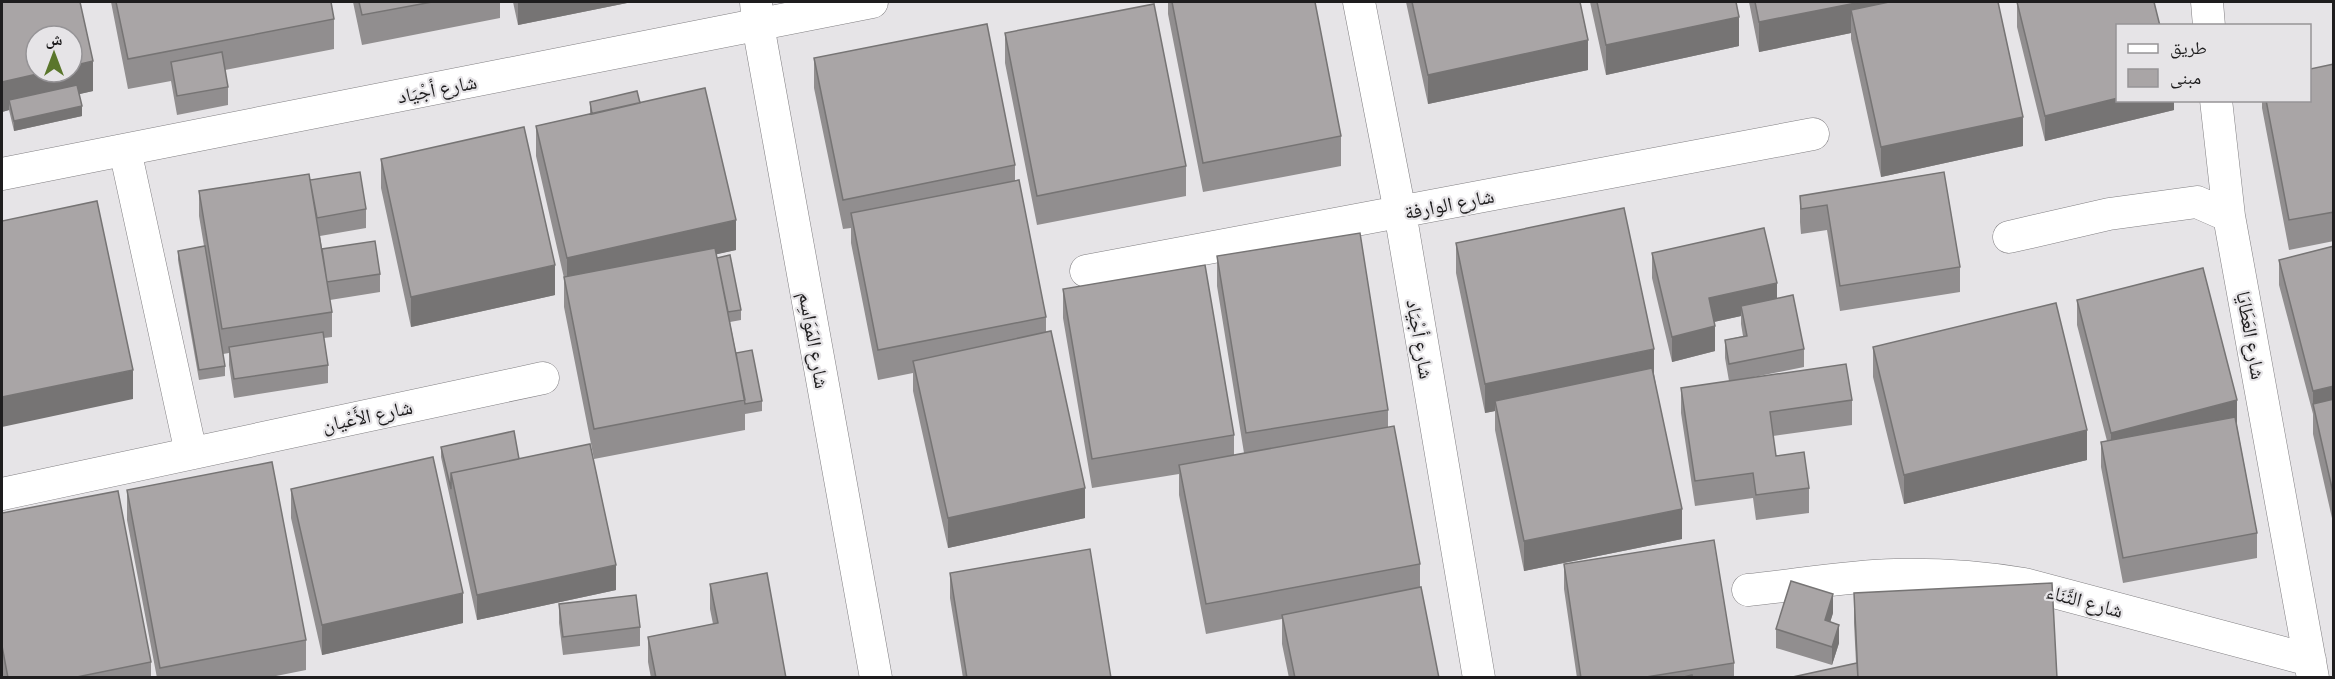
<svg xmlns="http://www.w3.org/2000/svg" width="2335" height="679" font-family="'Exo 2','Noto Naskh Arabic',sans-serif">
<style>
.lines{fill:none;stroke-linecap:round;stroke-linejoin:round}
.street-casing{stroke:#817f82;stroke-width:33}
.street{stroke:#fff;stroke-width:32}
.wall{fill:#918e8f}
.shaded-wall{fill:#767474}
.building{fill:#a9a5a6;stroke:#767474;stroke-width:1.5}
.labels{text-anchor:middle;dominant-baseline:central;stroke-width:4.5;stroke-linejoin:round;paint-order:stroke}
.street-label{font-size:20px;fill:#1e1d1e;stroke:#e6e4e7}
</style>
<rect width="100%" height="100%" fill="#e6e4e7"/>
<g class="lines">
<g class="street-casing">
<path id="street" d="M 756,2 L 758,25 L 876,678
M 1359,2 L 1400,212 L 1479,678
M 2207,2 L 2209,26
M 2216,100 L 2229,216
M 125,150 L 191,453
M 2,174 L 872,2
M 2009,237 L 2109,214 L 2197,202 L 2229,216 L 2313,678
M 1086,271 L 1813,134
M 2,494 L 543,378
M 1748,590 C 1797,585 1847,576 1895,575 C 1939,574 1981,577 2024,584 L 2310,660"/>
</g>
<use href="#street" class="street"/>
</g>
<path class="wall" d="M 2,2 L 93,91 L 79,94 L 82,116 L 14,131 L 9,110 L 2,112 Z
M 111,2 L 331,2 L 334,19 L 334,49 L 225,70 L 228,87 L 228,105 L 177,115 L 171,81 L 128,89 Z
M 353,2 L 500,2 L 500,18 L 362,45 Z
M 513,2 L 632,2 L 518,25 Z
M 1168,2 L 1315,2 L 1341,136 L 1341,166 L 1203,192 L 1168,14 Z
M 1406,2 L 1580,2 L 1588,70 L 1428,104 Z
M 1590,2 L 1736,2 L 1739,46 L 1606,75 Z
M 1749,2 L 1998,2 L 2023,146 L 1881,177 L 1851,39 L 1851,33 L 1759,52 Z
M 2017,2 L 2174,100 L 2174,110 L 2045,141 L 2017,27 Z
M 1005,33 L 1186,166 L 1186,196 L 1037,225 L 1005,63 Z
M 814,58 L 1015,165 L 1015,181 L 1046,317 L 1046,332 L 1085,518 L 948,548 L 913,391 L 913,373 L 878,380 L 851,243 L 851,228 L 843,229 L 814,88 Z
M 2334,64 L 2334,241 L 2289,250 L 2262,108 L 2262,100 L 2310,100 Z
M 590,102 L 640,103 L 736,250 L 716,254 L 717,258 L 741,310 L 741,320 L 730,322 L 736,353 L 762,401 L 762,411 L 745,414 L 745,430 L 594,459 L 564,307 L 564,278 L 536,156 L 536,126 L 590,114 Z
M 381,159 L 555,295 L 411,327 L 381,188 Z
M 1944,172 L 1960,267 L 1960,292 L 1840,311 L 1827,230 L 1801,234 L 1800,222 L 1800,196 Z
M 310,180 L 366,209 L 366,228 L 320,236 L 322,249 L 380,274 L 380,292 L 330,300 L 332,312 L 332,337 L 324,338 L 328,365 L 328,383 L 234,398 L 229,365 L 229,353 L 223,354 L 225,366 L 225,376 L 199,380 L 178,260 L 178,251 L 204,246 L 199,216 L 199,191 Z
M 1456,243 L 1654,374 L 1682,539 L 1524,571 L 1495,430 L 1495,411 L 1485,413 L 1456,273 Z
M 2334,246 L 2334,527 L 2313,434 L 2313,414 L 2279,285 L 2279,260 Z
M 1652,253 L 1777,298 L 1804,349 L 1804,367 L 1749,378 L 1852,400 L 1852,425 L 1773,436 L 1776,456 L 1809,488 L 1809,513 L 1756,520 L 1753,498 L 1695,506 L 1681,413 L 1681,388 L 1729,381 L 1725,358 L 1725,340 L 1743,336 L 1741,324 L 1741,316 L 1714,322 L 1715,351 L 1672,362 L 1652,278 Z
M 1217,256 L 1388,410 L 1388,427 L 1420,564 L 1420,587 L 1439,678 L 1289,678 L 1282,644 L 1282,619 L 1206,634 L 1179,495 L 1179,474 L 1092,488 L 1063,318 L 1063,289 L 1234,435 L 1234,455 L 1244,453 L 1217,286 Z
M 2077,300 L 2237,425 L 2237,426 L 2257,533 L 2257,558 L 2123,583 L 2101,467 L 2101,442 L 2107,441 L 2077,325 Z
M 1873,347 L 2087,460 L 1904,504 L 1873,377 Z
M 441,447 L 519,459 L 616,590 L 477,620 L 441,457 Z
M 291,489 L 463,623 L 322,655 L 291,518 Z
M 127,490 L 306,640 L 306,670 L 266,678 L 157,678 L 127,520 Z
M 2,513 L 151,662 L 151,678 L 2,678 Z
M 1564,564 L 1734,663 L 1734,678 L 1577,678 L 1564,589 Z
M 950,573 L 1111,678 L 963,678 L 950,598 Z
M 710,584 L 786,678 L 651,678 L 648,662 L 648,637 L 713,624 L 710,609 Z
M 1854,593 L 2057,678 L 1856,663 L 1854,623 Z
M 559,604 L 640,627 L 640,646 L 563,655 L 559,623 Z
M 1833,613 L 1830,622 L 1839,643 L 1832,665 L 1776,648 L 1776,629 Z"/>
<path class="shaded-wall" d="M 518,2 L 632,2 L 518,25 Z
M 1861,2 L 1901,2 L 1851,10 L 1851,33 L 1759,52 L 1759,22 Z
M 1739,17 L 1739,46 L 1606,75 L 1606,45 Z
M 1588,40 L 1588,70 L 1428,104 L 1428,75 Z
M 93,61 L 93,91 L 11,110 L 9,100 L 9,110 L 2,112 L 2,82 L 46,72 L 72,72 L 72,66 Z
M 2118,98 L 2118,100 L 2174,100 L 2174,110 L 2045,141 L 2045,116 Z
M 82,106 L 82,116 L 14,131 L 14,121 Z
M 2023,117 L 2023,146 L 1881,177 L 1881,147 Z
M 736,220 L 736,250 L 567,288 L 567,258 Z
M 555,265 L 555,295 L 411,327 L 411,297 Z
M 1777,283 L 1777,308 L 1741,306 L 1741,316 L 1709,323 L 1709,298 Z
M 1715,326 L 1715,351 L 1672,362 L 1672,337 Z
M 1654,349 L 1654,378 L 1495,401 L 1495,411 L 1485,413 L 1485,384 Z
M 133,370 L 133,399 L 2,427 L 2,397 Z
M 2334,386 L 2334,411 L 2313,407 L 2313,391 Z
M 2237,400 L 2237,425 L 2111,458 L 2111,433 Z
M 2087,430 L 2087,460 L 1904,504 L 1904,475 Z
M 1085,488 L 1085,518 L 948,548 L 948,518 Z
M 1682,509 L 1682,539 L 1524,571 L 1524,541 Z
M 616,565 L 616,590 L 477,620 L 477,595 Z
M 463,593 L 463,623 L 322,655 L 322,625 Z
M 1833,594 L 1833,613 L 1825,639 L 1825,620 Z
M 1839,625 L 1839,643 L 1832,665 L 1832,647 Z"/>
<path class="building" d="M 2,2 L 80,2 L 93,61 L 72,66 L 72,36 L 36,36 L 36,72 L 46,72 L 2,82 Z
M 116,2 L 331,2 L 334,19 L 128,59 Z
M 359,2 L 432,2 L 362,15 Z
M 1172,2 L 1315,2 L 1341,136 L 1203,163 Z
M 1412,2 L 1580,2 L 1588,40 L 1428,75 Z
M 1597,2 L 1736,2 L 1739,17 L 1606,45 Z
M 1755,2 L 1861,2 L 1759,22 Z
M 1889,2 L 1998,2 L 2023,117 L 1881,147 L 1851,10 Z
M 2017,2 L 2154,2 L 2160,26 L 2118,26 L 2118,98 L 2045,116 Z
M 1154,4 L 1186,166 L 1037,196 L 1005,33 Z
M 987,24 L 1015,165 L 843,200 L 814,58 Z
M 222,52 L 228,87 L 177,96 L 171,62 Z
M 2334,64 L 2334,212 L 2289,220 L 2266,100 L 2310,100 L 2310,69 Z
M 77,85 L 82,106 L 14,121 L 9,100 Z
M 705,88 L 736,220 L 567,258 L 536,126 Z
M 637,91 L 640,103 L 592,114 L 590,102 Z
M 524,127 L 555,265 L 411,297 L 381,159 Z
M 360,172 L 366,209 L 317,218 L 310,180 Z
M 1944,172 L 1960,267 L 1840,286 L 1827,205 L 1801,209 L 1800,196 Z
M 309,174 L 332,312 L 222,329 L 199,191 Z
M 1019,180 L 1046,317 L 878,350 L 851,213 Z
M 97,201 L 133,370 L 2,397 L 2,221 Z
M 1624,208 L 1654,349 L 1485,384 L 1456,243 Z
M 1764,228 L 1777,283 L 1709,298 L 1715,326 L 1672,337 L 1652,253 Z
M 1360,233 L 1388,410 L 1246,433 L 1217,256 Z
M 375,241 L 380,274 L 327,282 L 322,249 Z
M 205,246 L 225,366 L 199,370 L 178,251 Z
M 2334,246 L 2334,386 L 2313,391 L 2279,260 Z
M 715,248 L 745,400 L 594,429 L 564,277 Z
M 730,255 L 741,310 L 728,312 L 717,258 Z
M 1205,265 L 1234,435 L 1092,459 L 1063,289 Z
M 2203,268 L 2237,400 L 2111,433 L 2077,300 Z
M 1793,295 L 1804,349 L 1729,364 L 1725,340 L 1747,336 L 1741,306 Z
M 2056,303 L 2087,430 L 1904,475 L 1873,347 Z
M 1051,331 L 1085,488 L 948,518 L 913,361 Z
M 323,332 L 328,365 L 234,379 L 229,347 Z
M 752,350 L 762,401 L 745,404 L 736,353 Z
M 1846,364 L 1852,400 L 1770,412 L 1776,456 L 1804,452 L 1809,488 L 1756,495 L 1753,473 L 1695,481 L 1681,388 Z
M 1652,368 L 1682,509 L 1524,541 L 1495,401 Z
M 2334,399 L 2334,497 L 2313,404 Z
M 2235,417 L 2257,533 L 2123,558 L 2101,442 Z
M 1394,426 L 1420,564 L 1206,604 L 1179,465 Z
M 514,431 L 519,459 L 451,473 L 451,489 L 441,447 Z
M 590,444 L 616,565 L 477,595 L 451,473 Z
M 433,457 L 463,593 L 322,625 L 291,489 Z
M 272,462 L 306,640 L 160,668 L 127,490 Z
M 118,491 L 151,662 L 72,678 L 8,678 L 2,646 L 2,513 Z
M 1714,540 L 1734,663 L 1640,678 L 1581,678 L 1564,564 Z
M 1090,549 L 1111,678 L 967,678 L 950,573 Z
M 767,573 L 786,678 L 656,678 L 648,637 L 718,623 L 710,584 Z
M 1791,581 L 1833,594 L 1825,620 L 1839,625 L 1832,647 L 1776,629 Z
M 2052,583 L 2057,678 L 1858,678 L 1854,593 Z
M 1421,587 L 1439,678 L 1295,678 L 1282,615 Z
M 636,595 L 640,627 L 563,637 L 559,604 Z
M 1857,663 L 1858,678 L 1788,678 Z
M 1692,675 L 1693,678 L 1680,678 Z"/>
<g class="labels">
<g class="street-label">
<text transform="translate(437 88) rotate(-11)">شارع أجْيَاد</text>
<text transform="translate(1449 203) rotate(-11)">شارع الوارفة</text>
<text transform="translate(2252 335) rotate(80)">شارع العَطَايَا</text>
<text transform="translate(1421 339) rotate(80)">شارع أجْيَاد</text>
<text transform="translate(815 340) rotate(80)">شارع المَوَاسِم</text>
<text transform="translate(367 415) rotate(-12)">شارع الأَعْيان</text>
<text transform="translate(2085 600) rotate(15)">شارع الثَّنَاء</text>
</g>
</g>
<rect width="2335" height="679" fill="none" stroke="#1e1d1e" stroke-width="6"/>
<rect x="2116" y="24" width="195" height="78" fill="#e6e4e7" stroke="#969497" stroke-width="1.5"/>
<rect x="2128" y="44" width="30" height="9" fill="#ffffff" stroke="#969497" stroke-width="1.5"/>
<text x="2170" y="54" font-size="18" fill="#1e1d1e">طريق</text>
<rect x="2128" y="69" width="30" height="18" fill="#a9a5a6" stroke="#969497" stroke-width="1.5"/>
<text x="2170" y="84" font-size="18" fill="#1e1d1e">مبنى</text>
<g transform="translate(54 54)"><circle r="28" fill="#e6e4e7" stroke="#969497" stroke-width="1.5"/>
<path d="M0-4.5L10 22L0 15L-10 22Z" fill="#5a762b"/>
<text y="-9" font-size="16" font-weight="bold" text-anchor="middle" fill="#1e1d1e">ش</text>
</g>
</svg>
